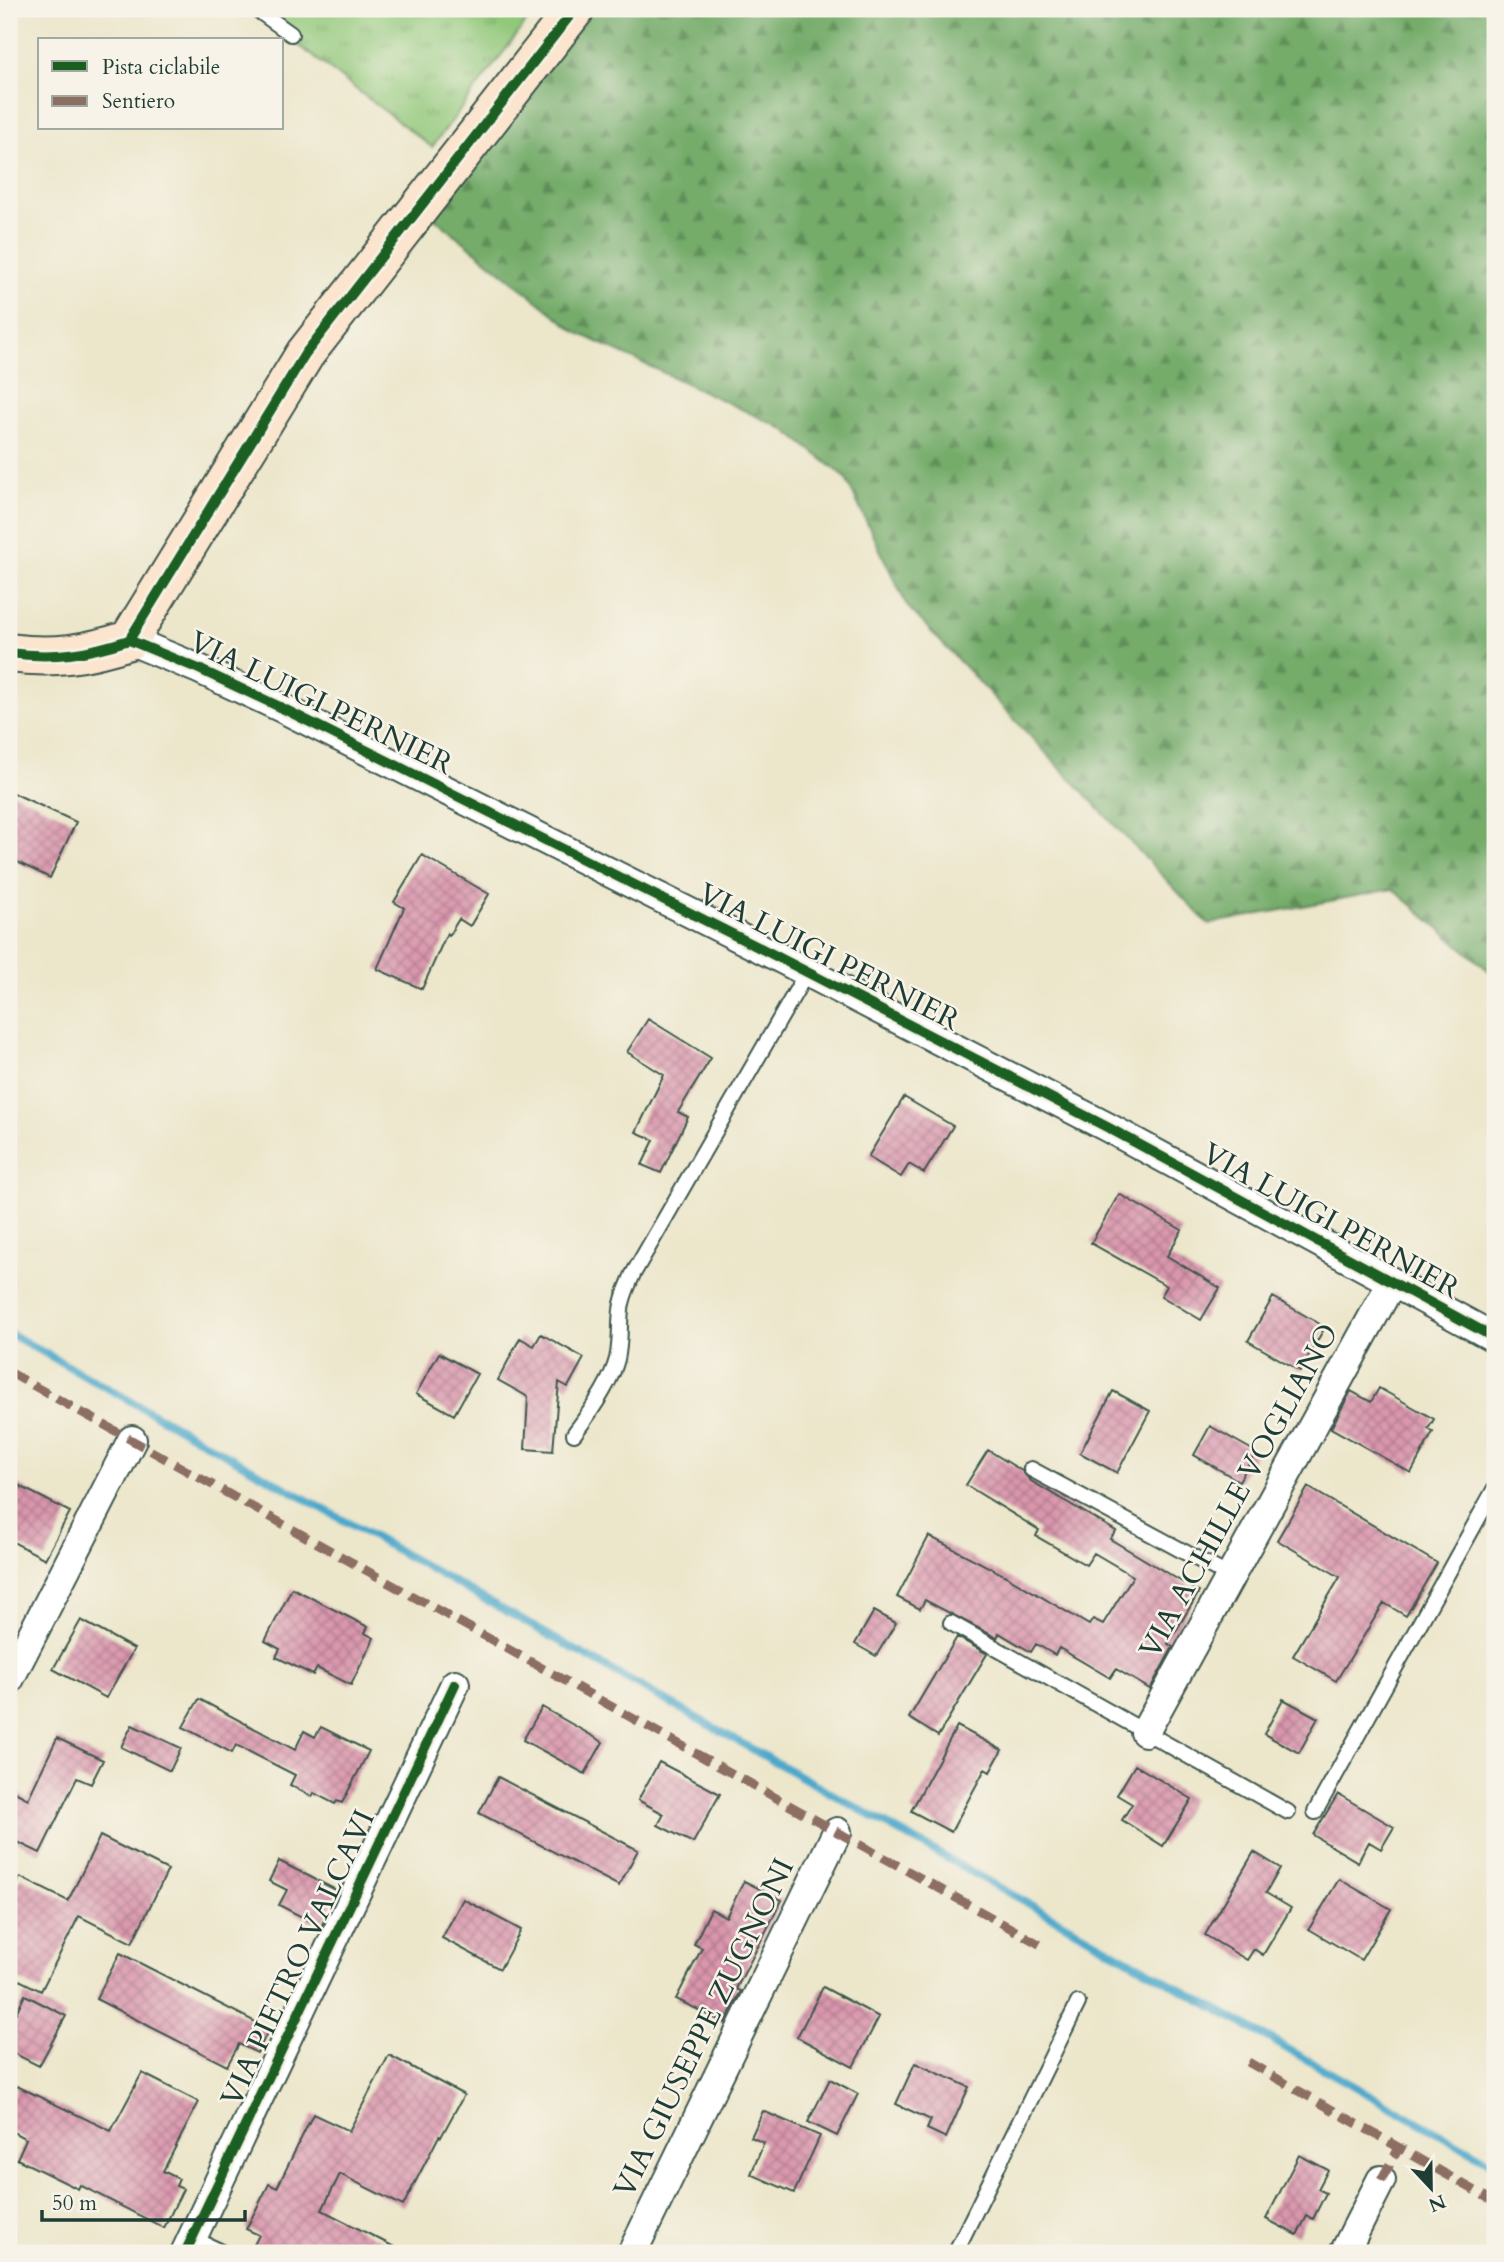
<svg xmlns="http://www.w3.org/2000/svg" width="1504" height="2262" font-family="Cardo,serif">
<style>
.grass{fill:url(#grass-tufts);stroke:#588257;stroke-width:2}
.forest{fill:url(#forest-firs);stroke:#4a744f;stroke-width:2}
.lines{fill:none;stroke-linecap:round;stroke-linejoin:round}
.stream{stroke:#4ba8ca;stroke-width:8}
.building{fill:url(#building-cross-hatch)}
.lane-casing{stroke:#3e564b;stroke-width:18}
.street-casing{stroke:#3e564b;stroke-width:32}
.secondary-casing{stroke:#3e564b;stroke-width:42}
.lane{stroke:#fff;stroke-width:14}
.street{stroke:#fff;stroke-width:28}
.secondary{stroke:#fbe5cf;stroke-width:38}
.quiet{stroke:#8d6e63;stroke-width:9;stroke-dasharray:18 9;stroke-linecap:butt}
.cycleway-casing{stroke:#f7f3e8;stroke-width:15}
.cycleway{stroke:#1b5e20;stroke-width:10}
.labels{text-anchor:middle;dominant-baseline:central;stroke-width:5;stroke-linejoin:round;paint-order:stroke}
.street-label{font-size:30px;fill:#1f3d34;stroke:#f7f3e8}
</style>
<defs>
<pattern id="grass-tufts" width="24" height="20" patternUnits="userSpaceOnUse" patternTransform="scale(1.75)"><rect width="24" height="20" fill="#92c87a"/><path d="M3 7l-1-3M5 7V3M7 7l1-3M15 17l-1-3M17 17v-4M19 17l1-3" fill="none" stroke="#77a465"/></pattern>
<pattern id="forest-firs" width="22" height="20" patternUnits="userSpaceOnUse" patternTransform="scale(1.75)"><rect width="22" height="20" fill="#75ac6a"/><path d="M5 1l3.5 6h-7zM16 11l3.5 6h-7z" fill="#5f8d58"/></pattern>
<pattern id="building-cross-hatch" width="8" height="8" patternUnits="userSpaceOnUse" patternTransform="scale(1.75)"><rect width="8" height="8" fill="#da96ad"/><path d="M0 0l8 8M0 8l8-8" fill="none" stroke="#b07c8e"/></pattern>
</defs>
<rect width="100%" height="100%" fill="#f7f3e8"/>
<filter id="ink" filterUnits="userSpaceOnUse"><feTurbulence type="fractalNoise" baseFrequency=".0143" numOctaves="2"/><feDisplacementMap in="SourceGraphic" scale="14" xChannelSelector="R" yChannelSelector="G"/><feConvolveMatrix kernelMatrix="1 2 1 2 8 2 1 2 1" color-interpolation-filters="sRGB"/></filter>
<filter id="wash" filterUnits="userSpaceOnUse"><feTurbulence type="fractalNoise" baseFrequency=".00686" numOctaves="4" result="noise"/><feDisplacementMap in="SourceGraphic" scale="28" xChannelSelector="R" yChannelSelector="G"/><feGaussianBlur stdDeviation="1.57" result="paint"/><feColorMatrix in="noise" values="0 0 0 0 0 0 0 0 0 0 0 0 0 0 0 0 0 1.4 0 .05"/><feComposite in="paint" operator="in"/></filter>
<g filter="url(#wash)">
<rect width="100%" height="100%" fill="#ece6cb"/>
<path class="grass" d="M 251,9 L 536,9 L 432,147 Z"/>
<path class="forest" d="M 594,9 L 1495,9 L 1495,976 L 1393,889 L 1208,924 L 907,606 L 845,477 L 784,429 L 576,332 L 433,217 Z"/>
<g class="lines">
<path class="stream" d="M 9,1333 L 1495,2165"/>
</g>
<g id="blocks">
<path class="building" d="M 9,791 L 76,822 L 50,878 L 9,858 Z
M 422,855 L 489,894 L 470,926 L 459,919 L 449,935 L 447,933 L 422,989 L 377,969 L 404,908 L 394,902 Z
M 648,1019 L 711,1058 L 678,1112 L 688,1117 L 661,1173 L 642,1165 L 654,1140 L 636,1132 L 664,1075 L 627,1052 Z
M 904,1097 L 953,1126 L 924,1173 L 909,1164 L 901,1177 L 868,1157 Z
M 1119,1194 L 1182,1230 L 1167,1256 L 1220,1288 L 1201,1320 L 1161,1296 L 1167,1286 L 1091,1243 Z
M 1273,1297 L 1325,1327 L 1300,1371 L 1248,1341 Z
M 541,1334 L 584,1358 L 568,1387 L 559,1382 L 553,1451 L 525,1449 L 528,1397 L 498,1380 L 520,1338 L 534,1346 Z
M 439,1353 L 477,1374 L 454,1415 L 416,1394 Z
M 1379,1388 L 1434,1419 L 1428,1429 L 1433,1432 L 1411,1473 L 1331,1428 L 1351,1391 L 1371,1402 Z
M 1113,1391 L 1150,1411 L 1117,1473 L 1080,1453 Z
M 1210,1426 L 1256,1452 L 1239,1481 L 1194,1455 Z
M 988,1450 L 1022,1471 L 1031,1481 L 1116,1531 L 1110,1539 L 1199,1592 L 1168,1644 L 1173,1647 L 1150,1689 L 1116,1669 L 1110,1678 L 1059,1648 L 1055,1655 L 1036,1644 L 1031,1652 L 999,1633 L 997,1638 L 925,1600 L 920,1609 L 897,1597 L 929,1536 L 1006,1576 L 1089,1625 L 1093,1619 L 1103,1624 L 1133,1576 L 1094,1553 L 1086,1565 L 1036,1536 L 1039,1530 L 966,1485 Z
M 16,1484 L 70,1512 L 45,1559 L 9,1540 L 9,1499 Z
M 1308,1487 L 1437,1563 L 1406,1616 L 1384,1603 L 1336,1681 L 1293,1656 L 1340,1577 L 1277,1540 Z
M 292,1588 L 368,1627 L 365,1633 L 374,1638 L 351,1685 L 317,1668 L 313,1675 L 276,1657 L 280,1649 L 265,1641 Z
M 874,1611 L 896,1623 L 876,1656 L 855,1644 Z
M 81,1620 L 134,1649 L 106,1698 L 53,1669 Z
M 957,1637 L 987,1654 L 938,1736 L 909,1718 Z
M 199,1699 L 295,1750 L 304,1731 L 315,1737 L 321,1727 L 369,1751 L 342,1803 L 337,1801 L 335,1804 L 314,1793 L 312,1797 L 290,1785 L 295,1775 L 236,1745 L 232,1753 L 183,1727 Z
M 1283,1699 L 1318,1718 L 1299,1753 L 1264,1734 Z
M 542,1707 L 603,1742 L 585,1774 L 523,1740 Z
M 132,1725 L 181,1748 L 170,1771 L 121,1747 Z
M 957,1726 L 1002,1750 L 990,1772 L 985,1769 L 951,1832 L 911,1811 Z
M 57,1738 L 103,1760 L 91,1784 L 77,1778 L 40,1853 L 9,1838 L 9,1789 L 28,1799 Z
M 659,1762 L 720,1794 L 693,1843 L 658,1825 L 664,1814 L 638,1800 Z
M 1135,1765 L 1192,1799 L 1163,1846 L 1122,1820 L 1132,1804 L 1117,1795 Z
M 498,1777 L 638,1850 L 619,1886 L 479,1813 Z
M 1338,1794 L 1394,1827 L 1381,1849 L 1369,1842 L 1358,1862 L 1313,1835 Z
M 100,1836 L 168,1870 L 132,1943 L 79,1916 L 41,1991 L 9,1975 L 9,1899 L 20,1877 L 68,1901 Z
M 1254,1852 L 1280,1868 L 1266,1893 L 1291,1908 L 1263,1955 L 1254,1949 L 1247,1960 L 1205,1935 Z
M 279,1861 L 338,1891 L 321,1927 L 279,1905 L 287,1890 L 269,1881 Z
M 1339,1879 L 1391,1909 L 1361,1960 L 1309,1929 Z
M 744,1881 L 782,1900 L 736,1989 L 741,1991 L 725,2023 L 676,1999 L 702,1948 L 694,1944 L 711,1909 L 726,1917 Z
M 463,1899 L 521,1930 L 500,1969 L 442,1938 Z
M 120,1953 L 269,2029 L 257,2053 L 239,2044 L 227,2066 L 96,1999 Z
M 823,1987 L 879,2017 L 853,2067 L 797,2037 Z
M 25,1995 L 66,2016 L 39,2066 L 9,2051 L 9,2026 Z
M 389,2055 L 464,2095 L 441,2137 L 439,2136 L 403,2206 L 340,2174 L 322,2210 L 406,2253 L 250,2253 L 259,2235 L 246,2229 L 269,2184 L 277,2188 L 313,2114 L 349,2131 Z
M 915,2063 L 969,2087 L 946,2138 L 927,2129 L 931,2120 L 896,2104 Z
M 142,2073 L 199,2102 L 163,2171 L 179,2179 L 176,2186 L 183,2189 L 164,2228 L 80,2185 L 78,2189 L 17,2159 L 26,2139 L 9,2130 L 9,2103 L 17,2086 L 111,2131 Z
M 830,2079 L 858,2094 L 837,2136 L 808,2122 Z
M 763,2111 L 820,2136 L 794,2193 L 751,2174 L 764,2143 L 751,2137 Z
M 1299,2155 L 1328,2170 L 1318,2189 L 1326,2193 L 1313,2219 L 1307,2216 L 1297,2235 L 1266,2219 Z"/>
</g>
</g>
<g filter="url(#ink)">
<use href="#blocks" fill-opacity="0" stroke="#3e564b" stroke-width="2"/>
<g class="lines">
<g class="lane-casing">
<path id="lane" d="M 256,9 L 291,34
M 574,1434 C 589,1414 611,1383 617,1359 C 621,1342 619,1327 621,1310 C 622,1297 628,1286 633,1274 L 807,972
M 1031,1469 L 1229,1576
M 951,1623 L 1288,1812
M 1315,1812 L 1495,1488
M 192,2238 L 224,2253
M 955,2253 L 1078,2003"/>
</g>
<g class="street-casing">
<path id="street" d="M 129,640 L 199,669 L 280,707 L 772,954 L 1107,1127 L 1495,1338
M 9,1680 L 132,1440
M 1145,1732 L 1392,1282
M 185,2253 L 455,1684
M 632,2253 L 837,1832
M 1344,2253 L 1381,2180"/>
</g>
<g class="secondary-casing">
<path id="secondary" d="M 9,653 C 54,659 86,654 129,640 L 305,354 L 575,9"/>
</g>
<use href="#lane" class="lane"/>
<use href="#street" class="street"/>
<use href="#secondary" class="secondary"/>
<path class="quiet" d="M 9,1372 L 1041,1945
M 1248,2062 L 1495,2202
M 1381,2180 L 1399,2148"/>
<g class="cycleway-casing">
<path id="cycleway" d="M 129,640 L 199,669 L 280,707 L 772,954 L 1107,1127 L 1495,1338
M 9,653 C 54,659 86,654 129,640 L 305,354 L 575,9
M 185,2253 L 455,1684"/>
</g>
<use href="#cycleway" class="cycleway"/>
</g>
</g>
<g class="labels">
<g class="street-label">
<text transform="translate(321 703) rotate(26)">VIA LUIGI PERNIER</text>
<text transform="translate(829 957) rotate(27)">VIA LUIGI PERNIER</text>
<text transform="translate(1331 1221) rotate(29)">VIA LUIGI PERNIER</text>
<text transform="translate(1239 1491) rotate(-61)">VIA ACHILLE VOGLIANO</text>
<text transform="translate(298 1958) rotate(-65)">VIA PIETRO VALCAVI</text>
<text transform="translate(704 2028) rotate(-64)">VIA GIUSEPPE ZUGNONI</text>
</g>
</g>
<rect width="1504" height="2262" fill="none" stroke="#f7f3e8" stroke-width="35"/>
<rect x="38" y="38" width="245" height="91" fill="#f7f3e8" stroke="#a1aaa0" stroke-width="2"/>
<rect x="52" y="61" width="35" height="10" fill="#1b5e20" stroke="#a1aaa0" stroke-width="2"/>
<text x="102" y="74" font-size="21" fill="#1f3d34">Pista ciclabile</text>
<rect x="52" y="96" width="35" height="10" fill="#8d6e63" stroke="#a1aaa0" stroke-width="2"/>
<text x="102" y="108" font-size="21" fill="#1f3d34">Sentiero</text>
<g transform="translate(1431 2188) rotate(158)" stroke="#f7f3e8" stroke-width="5" paint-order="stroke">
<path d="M0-5L12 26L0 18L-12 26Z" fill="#1f3d34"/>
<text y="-10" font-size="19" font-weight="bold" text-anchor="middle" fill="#1f3d34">N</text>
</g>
<path d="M42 2210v10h203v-10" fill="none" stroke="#1f3d34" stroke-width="3.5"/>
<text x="52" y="2210" font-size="21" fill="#1f3d34" stroke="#f7f3e8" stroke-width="5" paint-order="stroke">50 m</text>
</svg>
